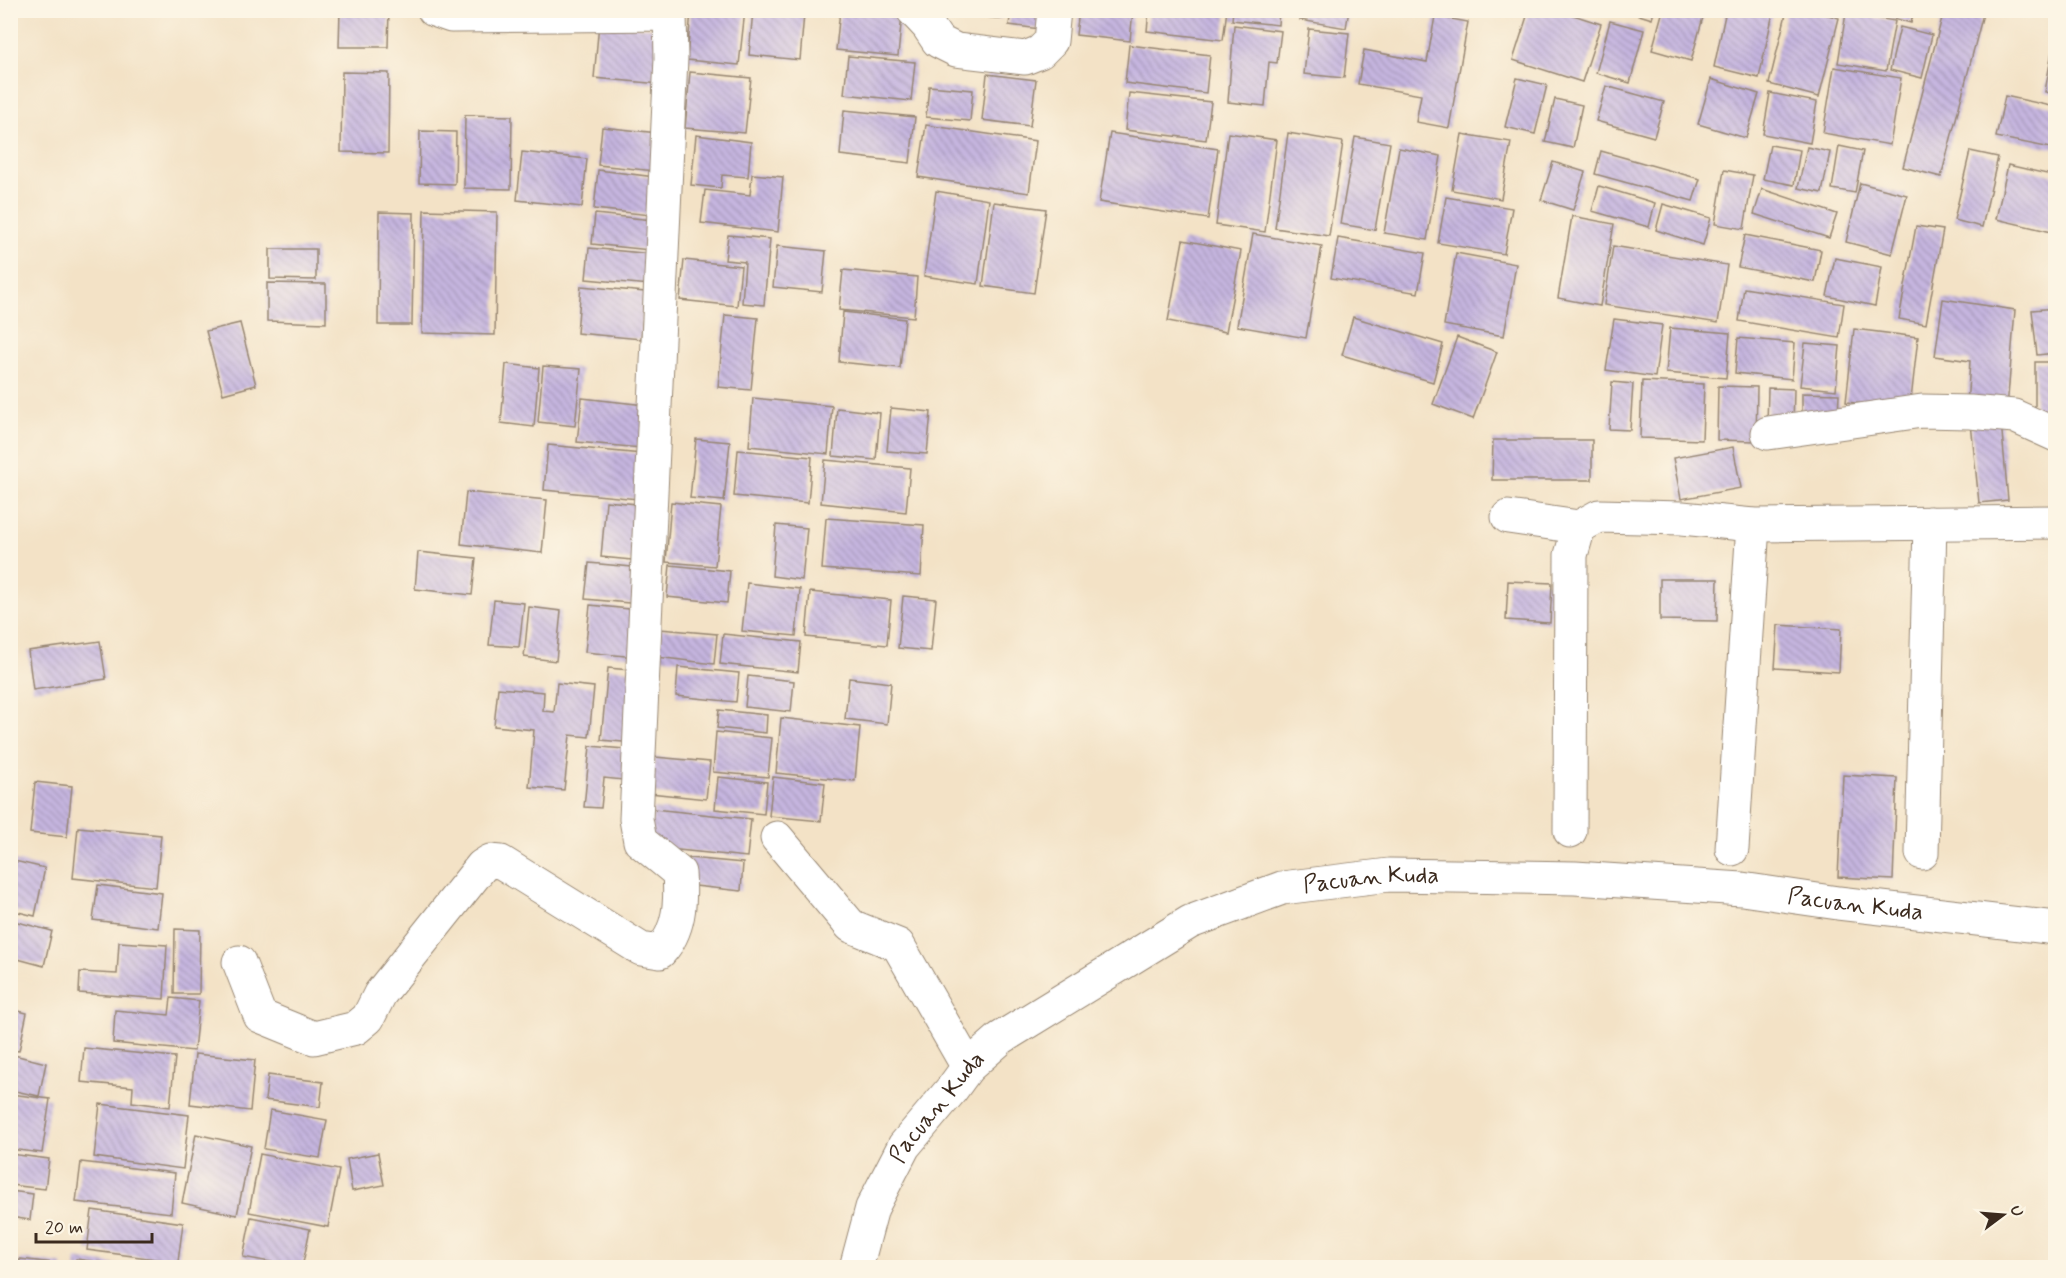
<svg xmlns="http://www.w3.org/2000/svg" width="2066" height="1278" font-family="Mynerve,sans-serif">
<style>
.building{fill:url(#building-back-hatch)}
.lines{fill:none;stroke-linecap:round;stroke-linejoin:round}
.minor-casing{stroke:#978672;stroke-width:35}
.minor{stroke:#fff;stroke-width:33}
.labels{text-anchor:middle;dominant-baseline:central;stroke-width:5;stroke-linejoin:round;paint-order:stroke}
.street-label{font-size:24px;fill:#3b2a1e;stroke:#fcf5e5}
</style>
<defs>
<pattern id="building-back-hatch" width="6" height="6" patternUnits="userSpaceOnUse" patternTransform="scale(1.5)"><rect width="6" height="6" fill="#c6b6e0"/><path d="M-1 5l2 2M0 0l6 6M5-1l2 2" fill="none" stroke="#a294b5"/></pattern>
</defs>
<rect width="100%" height="100%" fill="#fcf5e5"/>
<filter id="ink" filterUnits="userSpaceOnUse"><feTurbulence type="fractalNoise" baseFrequency=".0167" numOctaves="2"/><feDisplacementMap in="SourceGraphic" scale="12" xChannelSelector="R" yChannelSelector="G"/><feConvolveMatrix kernelMatrix="1 2 1 2 8 2 1 2 1" color-interpolation-filters="sRGB"/></filter>
<filter id="wash" filterUnits="userSpaceOnUse"><feTurbulence type="fractalNoise" baseFrequency=".008" numOctaves="4" result="noise"/><feDisplacementMap in="SourceGraphic" scale="24" xChannelSelector="R" yChannelSelector="G"/><feGaussianBlur stdDeviation="1.35" result="paint"/><feColorMatrix in="noise" values="0 0 0 0 0 0 0 0 0 0 0 0 0 0 0 0 0 1.4 0 .05"/><feComposite in="paint" operator="in"/></filter>
<g filter="url(#wash)">
<rect width="100%" height="100%" fill="#f3e2c6"/>
<g id="blocks">
<path class="building" d="M 340,10 L 389,10 L 388,47 L 339,47 Z
M 691,10 L 745,10 L 739,65 L 687,60 Z
M 753,10 L 804,14 L 800,60 L 749,55 Z
M 840,10 L 866,10 L 902,14 L 898,56 L 836,50 Z
M 944,10 L 1002,10 L 1001,19 L 944,12 Z
M 1011,10 L 1049,10 L 1047,30 L 1009,25 Z
M 1079,10 L 1133,10 L 1130,41 L 1076,35 Z
M 1149,10 L 1227,10 L 1223,40 L 1147,31 Z
M 1233,10 L 1279,10 L 1278,25 L 1232,20 Z
M 1302,10 L 1349,10 L 1346,28 L 1300,20 Z
M 1529,10 L 1558,10 L 1601,24 L 1582,82 L 1513,60 Z
M 1623,10 L 1654,10 L 1652,19 Z
M 1663,10 L 1705,10 L 1691,61 L 1652,50 Z
M 1726,10 L 1764,10 L 1773,13 L 1759,78 L 1714,67 Z
M 1787,10 L 1810,10 L 1839,18 L 1819,97 L 1769,84 Z
M 1865,10 L 1914,10 L 1911,23 Z
M 1944,10 L 1984,10 L 1941,177 L 1903,167 Z
M 1846,13 L 1895,21 L 1886,71 L 1838,63 Z
M 1435,16 L 1468,22 L 1449,128 L 1416,122 L 1421,95 L 1358,84 L 1364,50 L 1427,62 Z
M 1610,21 L 1644,30 L 1630,83 L 1596,73 Z
M 599,23 L 666,30 L 660,84 L 594,78 Z
M 1234,25 L 1281,31 L 1277,63 L 1269,62 L 1265,106 L 1228,102 Z
M 1900,27 L 1932,35 L 1922,78 L 1890,70 Z
M 1309,29 L 1349,33 L 1344,78 L 1304,74 Z
M 2054,39 L 2056,39 L 2056,94 L 2045,92 Z
M 1129,45 L 1210,55 L 1206,93 L 1125,83 Z
M 848,56 L 915,62 L 911,101 L 844,94 Z
M 1834,67 L 1901,78 L 1890,145 L 1823,133 Z
M 342,72 L 389,73 L 388,153 L 341,152 Z
M 690,72 L 751,78 L 745,133 L 685,128 Z
M 987,74 L 1036,80 L 1030,126 L 982,120 Z
M 1517,78 L 1547,85 L 1535,134 L 1505,127 Z
M 1711,79 L 1759,94 L 1746,138 L 1698,124 Z
M 929,86 L 973,90 L 970,121 L 926,117 Z
M 1606,86 L 1664,102 L 1654,137 L 1596,121 Z
M 1129,93 L 1211,102 L 1206,140 L 1125,130 Z
M 1770,93 L 1817,102 L 1810,143 L 1763,134 Z
M 2005,96 L 2056,107 L 2056,149 L 1996,137 Z
M 1555,99 L 1582,105 L 1573,148 L 1545,142 Z
M 844,110 L 915,117 L 910,163 L 840,155 Z
M 465,115 L 512,116 L 511,189 L 464,188 Z
M 926,125 L 1036,141 L 1029,193 L 918,177 Z
M 602,127 L 658,133 L 655,171 L 598,165 Z
M 420,131 L 456,132 L 455,184 L 419,183 Z
M 1110,133 L 1218,149 L 1208,219 L 1099,202 Z
M 1228,133 L 1277,140 L 1265,232 L 1216,225 Z
M 1288,133 L 1343,142 L 1329,236 L 1275,228 Z
M 1462,134 L 1511,142 L 1501,199 L 1452,190 Z
M 696,135 L 751,142 L 748,177 L 722,175 L 721,188 L 691,185 Z
M 1355,137 L 1390,143 L 1375,230 L 1340,224 Z
M 1770,145 L 1800,150 L 1794,185 L 1763,179 Z
M 1839,146 L 1863,151 L 1855,193 L 1832,189 Z
M 1807,147 L 1830,152 L 1822,193 L 1798,188 Z
M 1399,148 L 1441,156 L 1427,240 L 1384,233 Z
M 1601,151 L 1700,179 L 1693,201 L 1595,174 Z
M 1970,151 L 1998,157 L 1982,227 L 1954,220 Z
M 522,152 L 587,159 L 582,207 L 517,200 Z
M 1553,162 L 1585,172 L 1573,210 L 1541,200 Z
M 2008,165 L 2056,176 L 2056,233 L 1996,219 Z
M 598,170 L 655,177 L 651,215 L 594,209 Z
M 1724,170 L 1753,175 L 1744,229 L 1715,224 Z
M 752,174 L 783,177 L 778,232 L 701,223 L 705,190 L 750,195 Z
M 1860,183 L 1907,195 L 1892,254 L 1846,242 Z
M 1599,186 L 1655,203 L 1649,227 L 1592,211 Z
M 1762,189 L 1837,214 L 1829,238 L 1754,214 Z
M 936,191 L 989,200 L 978,284 L 924,276 Z
M 1446,197 L 1512,208 L 1504,254 L 1438,243 Z
M 994,202 L 1046,209 L 1034,293 L 983,286 Z
M 1663,204 L 1711,218 L 1703,245 L 1656,230 Z
M 424,210 L 497,212 L 495,335 L 422,333 Z
M 379,212 L 414,213 L 412,325 L 378,325 Z
M 595,214 L 653,220 L 650,250 L 592,244 Z
M 1572,216 L 1614,224 L 1600,306 L 1558,298 Z
M 1916,226 L 1943,230 L 1926,324 L 1899,319 Z
M 1253,234 L 1322,246 L 1306,338 L 1237,326 Z
M 728,235 L 770,239 L 764,305 L 742,303 L 745,262 L 725,260 Z
M 1745,235 L 1821,250 L 1815,282 L 1738,267 Z
M 1338,238 L 1425,253 L 1418,293 L 1331,278 Z
M 1183,240 L 1241,251 L 1226,332 L 1168,321 Z
M 777,246 L 826,251 L 822,292 L 773,287 Z
M 1613,246 L 1727,265 L 1718,323 L 1604,305 Z
M 589,248 L 653,254 L 650,285 L 586,279 Z
M 270,249 L 316,249 L 316,280 L 270,279 Z
M 1456,253 L 1516,264 L 1504,336 L 1444,325 Z
M 1835,258 L 1882,267 L 1875,306 L 1827,296 Z
M 684,260 L 741,266 L 737,306 L 680,300 Z
M 843,270 L 917,277 L 914,317 L 839,310 Z
M 267,283 L 326,284 L 326,323 L 267,321 Z
M 581,286 L 645,292 L 641,339 L 577,333 Z
M 1744,288 L 1844,304 L 1839,338 L 1739,321 Z
M 1943,299 L 2015,310 L 2007,409 L 1967,406 L 1970,361 L 1935,356 Z
M 2056,308 L 2056,353 L 2037,355 L 2032,310 Z
M 843,312 L 905,319 L 900,368 L 839,362 Z
M 725,315 L 758,318 L 751,390 L 718,387 Z
M 1353,317 L 1443,344 L 1433,382 L 1342,355 Z
M 1614,319 L 1662,325 L 1655,377 L 1606,370 Z
M 240,323 L 256,385 L 223,394 L 206,331 Z
M 1670,328 L 1730,333 L 1726,378 L 1666,373 Z
M 1854,329 L 1918,337 L 1910,409 L 1846,402 Z
M 1457,337 L 1497,352 L 1473,419 L 1433,404 Z
M 1738,338 L 1795,343 L 1792,379 L 1735,373 Z
M 1805,343 L 1840,346 L 1836,390 L 1800,386 Z
M 2035,362 L 2056,362 L 2056,420 L 2035,419 Z
M 506,364 L 539,368 L 534,427 L 501,423 Z
M 543,366 L 581,369 L 575,426 L 538,422 Z
M 1642,381 L 1704,384 L 1702,440 L 1640,438 Z
M 1612,382 L 1633,384 L 1630,430 L 1609,429 Z
M 1718,386 L 1757,387 L 1756,441 L 1717,440 Z
M 1768,388 L 1794,389 L 1793,428 L 1767,426 Z
M 1802,393 L 1839,394 L 1838,415 L 1802,414 Z
M 582,398 L 645,405 L 641,448 L 577,442 Z
M 753,398 L 832,406 L 828,454 L 749,446 Z
M 837,408 L 880,413 L 876,460 L 833,456 Z
M 891,408 L 931,412 L 927,454 L 887,451 Z
M 2001,421 L 2008,500 L 1979,503 L 1971,423 Z
M 696,439 L 730,442 L 724,501 L 690,498 Z
M 1493,440 L 1592,440 L 1592,480 L 1492,480 Z
M 548,445 L 642,454 L 638,499 L 544,490 Z
M 1733,447 L 1741,488 L 1681,499 L 1673,458 Z
M 738,450 L 812,457 L 808,503 L 734,496 Z
M 825,460 L 910,468 L 906,512 L 821,503 Z
M 466,492 L 547,500 L 542,553 L 461,544 Z
M 606,501 L 647,505 L 642,561 L 601,557 Z
M 671,502 L 721,507 L 715,566 L 666,562 Z
M 826,518 L 924,525 L 921,576 L 822,569 Z
M 776,525 L 807,528 L 802,580 L 772,576 Z
M 418,552 L 476,558 L 472,595 L 415,589 Z
M 589,563 L 643,568 L 640,604 L 585,599 Z
M 670,565 L 730,571 L 727,603 L 667,597 Z
M 1660,579 L 1718,579 L 1717,621 L 1660,620 Z
M 1508,581 L 1552,583 L 1550,623 L 1506,620 Z
M 747,583 L 800,589 L 796,636 L 742,631 Z
M 810,592 L 891,600 L 887,645 L 806,637 Z
M 903,596 L 936,599 L 931,651 L 898,648 Z
M 494,600 L 524,603 L 519,647 L 489,645 Z
M 590,605 L 639,610 L 635,657 L 585,652 Z
M 529,607 L 561,611 L 556,661 L 524,657 Z
M 1778,625 L 1841,629 L 1839,672 L 1775,668 Z
M 660,629 L 717,634 L 714,664 L 657,657 Z
M 723,634 L 801,642 L 798,672 L 720,664 Z
M 100,641 L 106,679 L 33,690 L 28,651 Z
M 678,667 L 739,673 L 736,702 L 676,696 Z
M 608,668 L 641,671 L 634,743 L 601,740 Z
M 748,676 L 794,681 L 791,712 L 745,707 Z
M 849,678 L 891,683 L 887,724 L 845,719 Z
M 557,683 L 594,687 L 589,737 L 570,735 L 564,790 L 529,787 L 534,730 L 494,726 L 498,688 L 544,692 L 543,711 L 554,712 Z
M 719,710 L 767,715 L 766,733 L 717,728 Z
M 781,718 L 860,727 L 855,781 L 776,773 Z
M 10,722 L 12,722 L 14,777 L 10,777 Z
M 716,732 L 772,738 L 768,777 L 713,772 Z
M 590,746 L 636,750 L 633,781 L 604,778 L 601,808 L 584,807 Z
M 655,757 L 710,762 L 706,799 L 650,793 Z
M 1843,775 L 1897,778 L 1893,880 L 1838,877 Z
M 718,777 L 767,782 L 764,814 L 715,809 Z
M 773,777 L 825,783 L 821,821 L 769,816 Z
M 35,782 L 72,786 L 67,837 L 30,833 Z
M 653,809 L 751,819 L 747,857 L 649,847 Z
M 78,827 L 161,835 L 156,887 L 73,878 Z
M 689,858 L 743,863 L 741,891 L 686,885 Z
M 10,860 L 45,868 L 35,916 L 10,910 Z
M 98,885 L 162,893 L 158,928 L 93,920 Z
M 10,920 L 52,931 L 44,966 L 10,957 Z
M 175,929 L 200,930 L 199,994 L 174,994 Z
M 119,942 L 167,945 L 164,999 L 79,993 L 80,972 L 117,974 Z
M 171,998 L 199,1001 L 194,1051 L 113,1043 L 115,1010 L 169,1015 Z
M 10,1009 L 27,1013 L 19,1051 L 10,1050 Z
M 84,1048 L 175,1057 L 170,1107 L 132,1102 L 133,1087 L 81,1082 Z
M 10,1054 L 46,1063 L 39,1096 L 10,1090 Z
M 195,1054 L 255,1060 L 250,1111 L 190,1104 Z
M 268,1075 L 323,1082 L 320,1107 L 265,1100 Z
M 10,1094 L 50,1099 L 42,1153 L 10,1149 Z
M 100,1104 L 189,1115 L 183,1169 L 94,1157 Z
M 270,1110 L 327,1120 L 320,1158 L 264,1149 Z
M 196,1134 L 251,1146 L 237,1215 L 182,1203 Z
M 378,1153 L 384,1185 L 352,1191 L 347,1159 Z
M 10,1154 L 49,1159 L 45,1189 L 10,1185 Z
M 260,1154 L 339,1170 L 328,1227 L 249,1212 Z
M 81,1162 L 175,1173 L 171,1213 L 76,1202 Z
M 10,1191 L 33,1194 L 30,1220 L 10,1217 Z
M 92,1210 L 183,1223 L 178,1262 L 87,1250 Z
M 251,1217 L 310,1229 L 302,1268 L 243,1257 Z
M 20,1259 L 62,1264 L 62,1268 L 19,1268 Z
M 76,1259 L 125,1266 L 125,1268 L 75,1268 Z"/>
</g>
</g>
<g filter="url(#ink)">
<use href="#blocks" fill-opacity="0" stroke="#978672" stroke-width="1.5"/>
<g class="lines">
<g class="minor-casing">
<g id="minor">
<path d="M 913,10 L 928,26 L 938,41 L 956,50 L 1025,58 L 1040,52 L 1051,41 L 1054,10"/>
<path d="M 1768,433 L 1922,411 L 1970,412 L 2014,416 L 2056,435"/>
<path d="M 1508,517 L 1579,527"/>
<path d="M 1570,831 L 1571,555 L 1579,527 L 1599,516 L 1682,518 L 1753,525 L 2056,522"/>
<path d="M 777,838 L 851,926 L 898,945 L 968,1067"/>
<path d="M 1732,849 L 1753,525"/>
<path d="M 1922,853 L 1930,523"/>
<path d="M 239,962 L 260,1016 L 314,1038 L 356,1028 L 368,1018 L 380,994 L 482,866 L 490,861 L 501,862 L 641,949 L 660,952 C 680,930 681,902 679,873 L 640,841 L 636,819 L 671,58 L 670,14 L 451,16 L 434,10"/>
<path id="s1" d="M 856,1268 L 872,1208 L 904,1146 L 952,1089 L 968,1067 L 1001,1038 L 1190,922 L 1282,888 L 1389,875 L 1575,878 L 1742,889 L 1838,903 L 2056,928"/>
</g>
</g>
<use href="#minor" class="minor"/>
</g>
</g>
<g class="labels">
<g class="street-label">
<text stroke="none"><textPath href="#s1" startOffset="687">Pacuan Kuda</textPath></text>
<text stroke="none"><textPath href="#s1" startOffset="1173">Pacuan Kuda</textPath></text>
<text stroke="none"><textPath href="#s1" startOffset="183">Pacuan Kuda</textPath></text>
</g>
</g>
<rect width="2066" height="1278" fill="none" stroke="#fcf5e5" stroke-width="36"/>
<g transform="translate(2003 1215) rotate(74)" stroke="#fcf5e5" stroke-width="4.5" paint-order="stroke">
<path d="M0-4.5L10 22L0 15L-10 22Z" fill="#3b2a1e"/>
<text y="-9" font-size="16" font-weight="bold" text-anchor="middle" fill="#3b2a1e">U</text>
</g>
<path d="M36 1233v9h116v-9" fill="none" stroke="#3b2a1e" stroke-width="3"/>
<text x="45" y="1233" font-size="18" fill="#3b2a1e" stroke="#fcf5e5" stroke-width="4.5" paint-order="stroke">20 m</text>
</svg>
